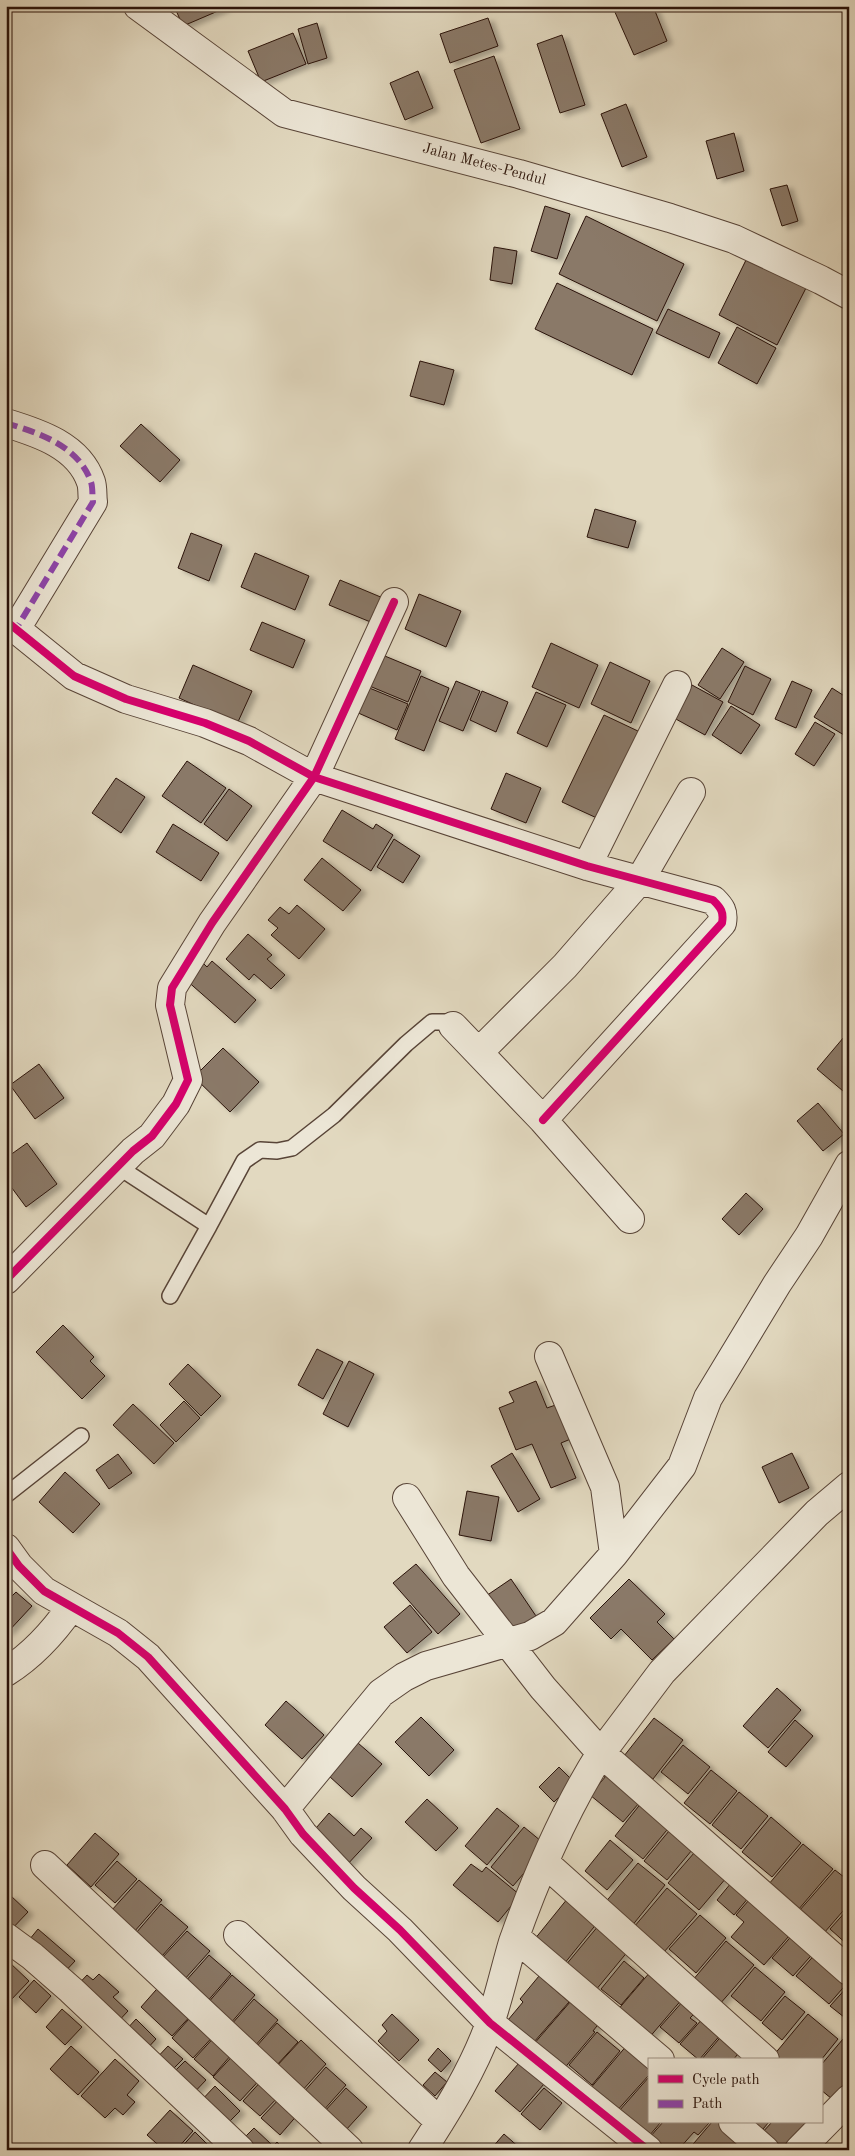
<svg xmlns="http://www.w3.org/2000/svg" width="855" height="2156" font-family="'Old Standard TT',serif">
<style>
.building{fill:#8a7968;stroke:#2a1209;filter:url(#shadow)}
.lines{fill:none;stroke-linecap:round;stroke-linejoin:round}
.service-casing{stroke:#584437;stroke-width:18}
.minor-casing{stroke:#584437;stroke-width:30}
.service{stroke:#ece6d6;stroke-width:15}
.minor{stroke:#ece6d6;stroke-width:28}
.quiet{stroke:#8e44ad;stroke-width:6;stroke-dasharray:12 6;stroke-linecap:butt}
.cycleway-casing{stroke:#ece6d6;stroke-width:11}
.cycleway{stroke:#d6006c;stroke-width:8}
.labels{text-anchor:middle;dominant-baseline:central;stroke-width:5;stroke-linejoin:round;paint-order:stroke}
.street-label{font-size:15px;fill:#2a1209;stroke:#ece6d6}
</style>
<defs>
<filter id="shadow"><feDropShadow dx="5.5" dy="3" stdDeviation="2.5" flood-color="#0004"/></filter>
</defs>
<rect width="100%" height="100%" fill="#e2d9c0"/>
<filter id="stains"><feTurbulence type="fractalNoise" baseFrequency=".004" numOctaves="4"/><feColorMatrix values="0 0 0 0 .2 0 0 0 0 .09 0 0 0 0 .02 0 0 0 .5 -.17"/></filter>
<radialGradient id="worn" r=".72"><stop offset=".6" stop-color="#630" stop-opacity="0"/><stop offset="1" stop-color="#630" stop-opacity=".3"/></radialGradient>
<path class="building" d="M 174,6 L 224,6 L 225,8 L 183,26 Z
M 622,6 L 653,6 L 667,41 L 634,55 L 614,10 Z
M 488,18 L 498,46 L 450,63 L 440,34 Z
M 317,23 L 327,58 L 308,64 L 298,29 Z
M 293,33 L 306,64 L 261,82 L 248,51 Z
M 562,35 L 585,105 L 560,113 L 537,44 Z
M 494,56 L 520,129 L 481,143 L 454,70 Z
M 418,71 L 433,108 L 405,120 L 390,83 Z
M 626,104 L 647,157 L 622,167 L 601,114 Z
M 734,133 L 744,171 L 717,179 L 706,141 Z
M 787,185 L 798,221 L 782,226 L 770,189 Z
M 545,206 L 570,214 L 557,259 L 531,251 Z
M 586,216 L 684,264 L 657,321 L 559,274 Z
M 494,247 L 517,251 L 512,284 L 490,280 Z
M 747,258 L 806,288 L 777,345 L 719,315 Z
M 557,283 L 653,329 L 632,375 L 535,329 Z
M 668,309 L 720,333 L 709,358 L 656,333 Z
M 737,327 L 776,348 L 757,384 L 718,363 Z
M 420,361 L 454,370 L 444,405 L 410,396 Z
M 141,424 L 180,460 L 160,482 L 120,446 Z
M 595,509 L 636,521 L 628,548 L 587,537 Z
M 191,533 L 222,545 L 209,581 L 178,568 Z
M 255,553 L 309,576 L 295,610 L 241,587 Z
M 340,580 L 383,598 L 373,623 L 329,605 Z
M 419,594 L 461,611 L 446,647 L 405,629 Z
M 262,622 L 305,640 L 293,668 L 250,650 Z
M 551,643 L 598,665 L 579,708 L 532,687 Z
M 722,648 L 744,662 L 720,699 L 698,685 Z
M 380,654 L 421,671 L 408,702 L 367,685 Z
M 610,662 L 650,681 L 631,723 L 591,704 Z
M 193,665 L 252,691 L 237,724 L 179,698 Z
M 745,666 L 771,679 L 753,715 L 728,702 Z
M 421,676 L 449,688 L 424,751 L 395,739 Z
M 456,681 L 480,691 L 463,731 L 439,721 Z
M 792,681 L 812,690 L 796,728 L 775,719 Z
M 692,685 L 723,702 L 705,735 L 674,718 Z
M 367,687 L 408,704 L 397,730 L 356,712 Z
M 832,688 L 849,699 L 849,738 L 814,717 Z
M 482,691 L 508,702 L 496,732 L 470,720 Z
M 536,692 L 566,705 L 547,747 L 517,733 Z
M 731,706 L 760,725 L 741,754 L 712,735 Z
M 604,715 L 640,732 L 599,819 L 562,802 Z
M 815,722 L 835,734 L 814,766 L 795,754 Z
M 187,761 L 226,788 L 201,823 L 162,796 Z
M 506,773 L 541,788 L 526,823 L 491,809 Z
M 116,778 L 145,797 L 121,833 L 92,813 Z
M 229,789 L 252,806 L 227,841 L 204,824 Z
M 342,810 L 373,829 L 376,824 L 393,835 L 371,871 L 323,841 Z
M 173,824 L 219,853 L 201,881 L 156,852 Z
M 394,839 L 420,856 L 403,883 L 377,867 Z
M 322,858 L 361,890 L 343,911 L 304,880 Z
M 297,905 L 325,929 L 299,959 L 271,935 L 278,928 L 268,920 L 280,907 L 289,914 Z
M 248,934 L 272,955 L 267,959 L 285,975 L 271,989 L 254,974 L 249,980 L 226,959 Z
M 201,961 L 207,967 L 212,961 L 256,1000 L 235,1023 L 185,979 Z
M 849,1031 L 849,1083 L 843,1091 L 817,1069 Z
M 223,1048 L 259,1082 L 230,1112 L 194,1077 Z
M 39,1064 L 64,1098 L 35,1119 L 10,1085 Z
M 818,1103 L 844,1134 L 823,1151 L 797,1121 Z
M 27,1143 L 57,1184 L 26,1207 L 6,1180 L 6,1158 Z
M 746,1193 L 763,1209 L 739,1235 L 722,1219 Z
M 63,1325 L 94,1357 L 90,1361 L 105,1376 L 82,1399 L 36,1352 Z
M 317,1349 L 343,1362 L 323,1399 L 298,1385 Z
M 349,1361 L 374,1374 L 348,1427 L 323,1414 Z
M 188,1364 L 221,1396 L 201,1416 L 169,1384 Z
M 536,1381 L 547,1408 L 564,1402 L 578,1436 L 561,1443 L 576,1478 L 551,1488 L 532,1444 L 516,1450 L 499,1408 L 514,1402 L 509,1392 Z
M 184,1401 L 200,1418 L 176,1442 L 160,1425 Z
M 133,1404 L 174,1443 L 154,1464 L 113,1425 Z
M 512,1453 L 540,1499 L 518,1512 L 491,1466 Z
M 792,1453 L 809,1488 L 779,1503 L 762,1467 Z
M 118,1454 L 132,1473 L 109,1489 L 96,1470 Z
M 65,1472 L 100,1504 L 73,1533 L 39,1502 Z
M 467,1491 L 499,1497 L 491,1541 L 459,1535 Z
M 416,1564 L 460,1614 L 438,1634 L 393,1583 Z
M 511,1579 L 538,1619 L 513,1636 L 486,1596 Z
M 629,1579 L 665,1614 L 657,1622 L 674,1639 L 652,1660 L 621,1629 L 611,1639 L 590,1618 Z
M 6,1588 L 12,1593 L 6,1599 Z
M 16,1592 L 32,1606 L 6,1634 L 6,1602 Z
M 410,1605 L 432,1632 L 407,1653 L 384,1627 Z
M 777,1688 L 801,1710 L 768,1748 L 743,1726 Z
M 286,1701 L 324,1735 L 302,1759 L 265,1725 Z
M 421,1717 L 454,1750 L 429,1776 L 395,1742 Z
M 654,1718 L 683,1740 L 653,1779 L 624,1756 Z
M 795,1720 L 813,1736 L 786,1767 L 768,1752 Z
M 358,1743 L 382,1764 L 352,1797 L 329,1776 Z
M 683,1745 L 710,1767 L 688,1794 L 661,1772 Z
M 559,1767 L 574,1782 L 554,1802 L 539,1787 Z
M 611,1770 L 644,1797 L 623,1822 L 590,1795 Z
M 711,1770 L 737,1791 L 710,1824 L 684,1803 Z
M 739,1792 L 768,1816 L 741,1849 L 712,1825 Z
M 427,1799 L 458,1828 L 436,1851 L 405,1822 Z
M 642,1802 L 671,1825 L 643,1859 L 615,1836 Z
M 497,1808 L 519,1826 L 487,1865 L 465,1846 Z
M 329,1813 L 354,1836 L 361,1828 L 372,1838 L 345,1867 L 310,1835 Z
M 771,1817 L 801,1843 L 772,1877 L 742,1852 Z
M 674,1825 L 697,1844 L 667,1880 L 644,1861 Z
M 524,1827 L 547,1846 L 513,1886 L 491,1867 Z
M 95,1833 L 119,1854 L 91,1887 L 67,1865 Z
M 610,1840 L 633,1860 L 607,1890 L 585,1871 Z
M 803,1844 L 833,1869 L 798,1910 L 768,1885 Z
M 701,1845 L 732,1871 L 699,1910 L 668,1883 Z
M 117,1861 L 137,1879 L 115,1903 L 95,1885 Z
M 638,1863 L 665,1885 L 631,1927 L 604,1904 Z
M 471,1864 L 482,1872 L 486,1867 L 520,1895 L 498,1922 L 453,1885 Z
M 835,1870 L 849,1881 L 849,1904 L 824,1933 L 799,1911 Z
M 736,1877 L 754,1891 L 734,1915 L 717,1900 Z
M 139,1880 L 162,1900 L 134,1932 L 111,1911 Z
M 667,1888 L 697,1914 L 664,1952 L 634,1927 Z
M 10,1895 L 28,1912 L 9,1932 L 6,1930 L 6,1899 Z
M 568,1898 L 598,1922 L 564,1964 L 534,1940 Z
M 749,1900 L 795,1929 L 764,1965 L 731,1937 L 744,1922 L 736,1915 Z
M 161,1904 L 188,1927 L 162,1956 L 136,1933 Z
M 849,1908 L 849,1946 L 830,1929 Z
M 700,1915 L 726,1938 L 696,1973 L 669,1949 Z
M 599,1925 L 629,1950 L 595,1991 L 565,1966 Z
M 38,1929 L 75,1961 L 61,1976 L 25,1945 Z
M 187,1931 L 210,1951 L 184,1980 L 161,1959 Z
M 796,1931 L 817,1949 L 793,1976 L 772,1958 Z
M 726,1941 L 754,1965 L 719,2005 L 692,1981 Z
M 817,1952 L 849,1981 L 829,2004 L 796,1976 Z
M 209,1955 L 231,1974 L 206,2003 L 184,1983 Z
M 8,1961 L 29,1981 L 9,2002 L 6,2000 Z
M 624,1961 L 644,1978 L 621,2005 L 601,1989 Z
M 755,1967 L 785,1992 L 761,2021 L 731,1996 Z
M 651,1971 L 683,1998 L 648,2039 L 616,2012 Z
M 99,1974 L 119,1992 L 113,1997 L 128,2011 L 114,2026 L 74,1989 L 87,1975 L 93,1980 Z
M 232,1975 L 255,1995 L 230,2024 L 207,2004 Z
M 539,1976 L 569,2002 L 534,2042 L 508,2020 L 523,2002 L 520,1999 Z
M 34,1980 L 51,1996 L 36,2013 L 19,1997 Z
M 163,1982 L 195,2011 L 172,2036 L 141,2007 Z
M 849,1985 L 849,2021 L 830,2006 Z
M 577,1994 L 604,2017 L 593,2031 L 595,2032 L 562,2071 L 533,2045 Z
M 785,1996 L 805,2012 L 782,2040 L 762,2023 Z
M 254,1999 L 278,2020 L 254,2047 L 230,2026 Z
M 684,2000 L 697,2011 L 690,2018 L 697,2023 L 679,2043 L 660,2027 Z
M 62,2009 L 82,2027 L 65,2045 L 46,2027 Z
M 197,2010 L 219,2030 L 193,2058 L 172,2038 Z
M 392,2014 L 419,2040 L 399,2061 L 378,2041 L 387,2031 L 382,2025 Z
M 808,2014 L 838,2039 L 821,2060 L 778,2060 L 773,2056 Z
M 704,2017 L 722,2033 L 699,2060 L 680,2044 Z
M 136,2019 L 156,2039 L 145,2051 L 125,2031 Z
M 277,2023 L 298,2042 L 276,2066 L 256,2047 Z
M 219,2032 L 237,2048 L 213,2076 L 194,2059 Z
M 597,2032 L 620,2051 L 592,2085 L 569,2065 Z
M 724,2033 L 742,2049 L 733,2060 L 701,2060 Z
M 843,2039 L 849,2044 L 849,2089 L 837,2103 L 821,2090 L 821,2065 Z
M 301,2040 L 326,2064 L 301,2092 L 275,2068 Z
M 628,2044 L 649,2062 L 649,2075 L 615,2113 L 589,2090 Z
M 71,2046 L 99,2072 L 78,2095 L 50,2069 Z
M 168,2046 L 183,2059 L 166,2076 L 152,2063 Z
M 438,2048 L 451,2061 L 441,2072 L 428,2060 Z
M 238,2050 L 265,2074 L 240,2101 L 213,2077 Z
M 115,2059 L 139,2081 L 127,2095 L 135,2102 L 123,2115 L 115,2108 L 105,2118 L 81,2096 Z
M 185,2061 L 206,2080 L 190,2097 L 169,2077 Z
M 519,2063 L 544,2084 L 520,2112 L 495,2091 Z
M 326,2067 L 346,2085 L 322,2112 L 302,2094 Z
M 435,2072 L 447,2082 L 435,2096 L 423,2085 Z
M 265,2077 L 280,2095 L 260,2116 L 243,2101 Z
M 649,2077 L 649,2122 L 661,2122 L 649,2136 L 619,2111 Z
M 215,2086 L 240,2111 L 223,2128 L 198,2104 Z
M 346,2088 L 367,2107 L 345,2131 L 324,2112 Z
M 544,2088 L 562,2103 L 540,2130 L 521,2114 Z
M 282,2096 L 299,2113 L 280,2135 L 261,2118 Z
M 170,2110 L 193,2131 L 176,2150 L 164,2150 L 147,2135 Z
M 663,2122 L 710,2122 L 698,2135 L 694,2132 L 678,2150 L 665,2150 L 650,2137 Z
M 712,2122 L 720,2122 L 743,2142 L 736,2150 L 688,2150 Z
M 741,2122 L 769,2122 L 757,2136 Z
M 772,2122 L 808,2122 L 783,2150 L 777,2150 L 761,2134 Z
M 254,2128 L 271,2144 L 266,2150 L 244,2150 L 238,2144 Z
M 195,2132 L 211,2148 L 209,2150 L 179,2150 Z
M 504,2134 L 522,2150 L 490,2150 Z
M 277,2142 L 285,2150 L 269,2150 Z"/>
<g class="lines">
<g class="service-casing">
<path id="service" d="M 117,1166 L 209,1226 L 244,1161 L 260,1150 L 277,1151 L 292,1148 L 334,1115 L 406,1044 L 432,1022 L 445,1022 L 453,1026
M 170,1296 L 209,1226
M 6,1495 L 81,1436"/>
</g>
<g class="minor-casing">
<path id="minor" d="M 138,6 L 284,113 L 519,174 L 670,218 L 734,239 L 821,280 L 849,295
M 6,423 C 39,433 79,446 91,482 C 93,488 92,496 93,502 L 16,629
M 6,621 L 74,676 L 126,699 L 205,723 L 249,741 L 314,777 L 587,866 L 713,900 C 721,908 724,912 722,923 L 543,1120
M 587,866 L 677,685
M 453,1026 L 543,1120 L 630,1219
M 479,1052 L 565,966 L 640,880 L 691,792
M 6,1280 L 133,1151 L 152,1136 L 176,1104 L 188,1080 L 170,1005 L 172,988 L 212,923 L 314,777 L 394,602
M 407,1498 L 456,1576 L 543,1688 L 601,1753 L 662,1672 L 817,1513 L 849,1486
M 6,1548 L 19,1566 L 44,1591 L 118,1633 L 148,1657 L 285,1809 L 303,1834 L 354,1888 L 400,1930 L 490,2023 L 648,2150
M 614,1554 L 682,1466 L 708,1398 L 777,1284 L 809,1236 L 849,1165
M 6,1672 C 33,1655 53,1633 71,1607
M 285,1809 L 381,1693 L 404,1677 L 426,1666 L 530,1636 L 554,1622 L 614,1554 L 605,1487 L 549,1356
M 545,1863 L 765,2060
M 45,1865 L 349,2150
M 238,1935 L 440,2122
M 6,1937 L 32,1956 L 71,1990 L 240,2150
M 515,1937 L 660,2060
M 733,2122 L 765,2150
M 422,2150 C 448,2110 474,2068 490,2023 C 499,1997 505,1969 513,1942 C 535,1880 566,1808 601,1753 L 849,1971
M 799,2150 L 849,2099"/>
</g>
<use href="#service" class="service"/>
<use href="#minor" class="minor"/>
<path class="quiet" d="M 6,423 C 39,433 79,446 91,482 C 93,488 92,496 93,502 L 16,629"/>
<g class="cycleway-casing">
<path id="cycleway" d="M 6,621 L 74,676 L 126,699 L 205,723 L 249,741 L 314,777 L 587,866 L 713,900 C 721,908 724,912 722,923 L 543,1120
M 6,1280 L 133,1151 L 152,1136 L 176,1104 L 188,1080 L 170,1005 L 172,988 L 212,923 L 314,777 L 394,602
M 6,1548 L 19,1566 L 44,1591 L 118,1633 L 148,1657 L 285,1809 L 303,1834 L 354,1888 L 400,1930 L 490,2023 L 648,2150"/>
</g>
<use href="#cycleway" class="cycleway"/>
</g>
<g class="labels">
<g class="street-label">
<text transform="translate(484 165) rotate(15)">Jalan Metes-Pendul</text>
</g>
</g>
<rect width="855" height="2156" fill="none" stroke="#e2d9c0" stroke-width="25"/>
<rect x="8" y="8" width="840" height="2141" fill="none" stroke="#2a1209" stroke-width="2.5"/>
<rect x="12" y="12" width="830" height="2131" fill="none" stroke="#2a1209"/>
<rect x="648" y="2058" width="175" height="65" fill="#ece6d6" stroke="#9e9184"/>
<rect x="658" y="2075" width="25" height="8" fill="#d6006c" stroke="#9e9184"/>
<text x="692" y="2084" font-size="15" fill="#2a1209">Cycle path</text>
<rect x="658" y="2100" width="25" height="8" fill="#8e44ad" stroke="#9e9184"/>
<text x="692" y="2108" font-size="15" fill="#2a1209">Path</text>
<rect width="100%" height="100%" filter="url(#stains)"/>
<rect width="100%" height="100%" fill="url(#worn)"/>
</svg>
